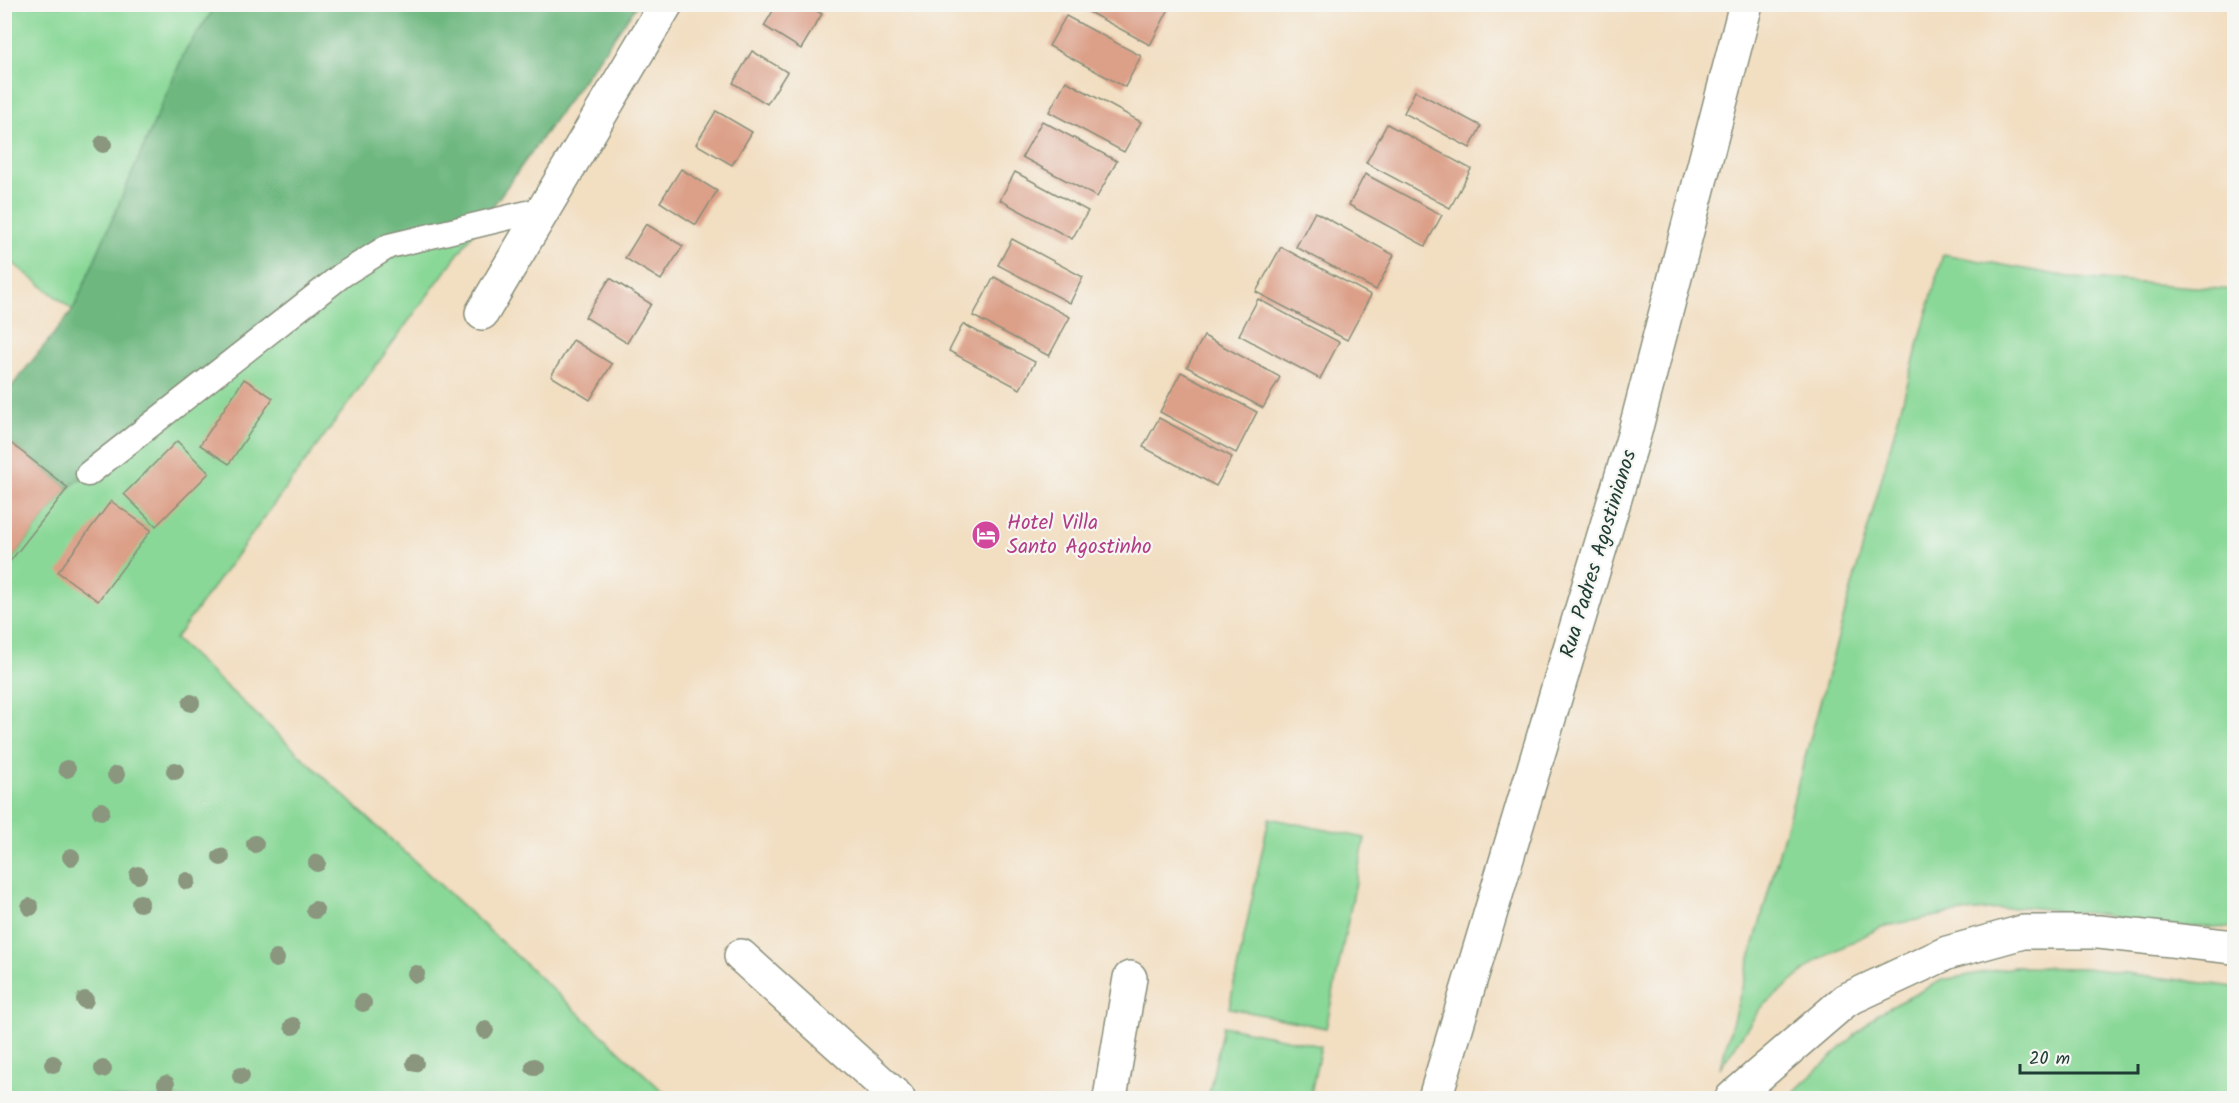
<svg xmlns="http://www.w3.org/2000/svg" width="2239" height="1103" font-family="Kalam,sans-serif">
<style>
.green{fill:#89d897;stroke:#548a66;stroke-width:1.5}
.forest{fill:#6eb880;stroke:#467a5a;stroke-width:1.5}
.building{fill:#dc9f87}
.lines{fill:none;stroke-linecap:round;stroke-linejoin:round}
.service-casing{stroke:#888e7a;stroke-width:27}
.minor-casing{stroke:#888e7a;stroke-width:36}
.service{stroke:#fff;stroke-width:24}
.minor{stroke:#fff;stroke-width:33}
.tree{fill:#8a967e}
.labels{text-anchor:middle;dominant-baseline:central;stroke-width:4.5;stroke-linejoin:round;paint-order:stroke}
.hotel-label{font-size:21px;fill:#b23c85;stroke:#f6f6f2;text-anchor:start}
.street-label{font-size:21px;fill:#1f3d34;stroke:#f6f6f2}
</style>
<rect width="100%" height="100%" fill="#f6f6f2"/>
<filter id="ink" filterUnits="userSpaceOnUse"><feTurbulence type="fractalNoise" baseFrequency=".0167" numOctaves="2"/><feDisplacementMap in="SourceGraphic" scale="12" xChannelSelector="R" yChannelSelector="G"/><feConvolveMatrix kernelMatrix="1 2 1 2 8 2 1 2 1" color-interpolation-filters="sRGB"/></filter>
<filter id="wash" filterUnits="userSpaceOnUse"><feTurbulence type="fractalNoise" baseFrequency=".008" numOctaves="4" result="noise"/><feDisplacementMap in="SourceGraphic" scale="24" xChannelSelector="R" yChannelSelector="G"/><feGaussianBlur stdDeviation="1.35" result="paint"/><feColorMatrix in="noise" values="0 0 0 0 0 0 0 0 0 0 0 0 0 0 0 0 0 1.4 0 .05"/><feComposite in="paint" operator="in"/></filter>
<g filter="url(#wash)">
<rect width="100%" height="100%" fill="#f2dec1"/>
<path class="green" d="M 4,5 L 217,5 L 186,49 L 73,310 L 5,257 Z
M 480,224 L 175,639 L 670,1098 L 5,1098 L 4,569 L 68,488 L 342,275 Z
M 1943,254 L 2074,278 L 2234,290 L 2234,928 L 2167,926 L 2097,914 L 2025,907 L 1952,913 L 1881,927 L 1816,961 L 1760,1009 L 1720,1068 Z
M 1269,818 L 1365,838 L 1326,1028 L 1229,1008 Z
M 2013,967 L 2086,968 L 2234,987 L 2234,1098 L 1787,1098 L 1879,1013 L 1942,980 Z
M 1223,1026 L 1321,1046 L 1310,1098 L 1208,1098 Z"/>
<path class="forest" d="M 217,5 L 637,5 L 480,224 L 389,246 L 68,488 L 5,438 L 4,396 L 73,310 L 186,49 Z"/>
<g id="blocks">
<path class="building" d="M 777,4 L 806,4 L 822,14 L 801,49 L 764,26 Z
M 1074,4 L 1166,4 L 1170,7 L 1150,45 Z
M 1066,16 L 1141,56 L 1125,87 L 1049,46 Z
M 752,51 L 787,72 L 767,104 L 733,83 Z
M 1066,81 L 1141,122 L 1124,152 L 1049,112 Z
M 1415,91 L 1481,126 L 1470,148 L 1404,113 Z
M 716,111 L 752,132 L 732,165 L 696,144 Z
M 1042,121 L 1117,161 L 1097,197 L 1022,157 Z
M 1387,124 L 1471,169 L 1450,208 L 1366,163 Z
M 681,169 L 717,191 L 696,225 L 660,202 Z
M 1015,172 L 1088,211 L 1072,239 L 1000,200 Z
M 1365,174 L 1442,215 L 1425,246 L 1349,205 Z
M 1315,212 L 1394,255 L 1376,290 L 1296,247 Z
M 646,224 L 683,246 L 661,280 L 625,258 Z
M 1012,239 L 1083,277 L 1070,303 L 998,265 Z
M 1281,247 L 1371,295 L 1347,340 L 1256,292 Z
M 994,277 L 1070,317 L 1049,356 L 973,316 Z
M 610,278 L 651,304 L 627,343 L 585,317 Z
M 1258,299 L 1339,342 L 1320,379 L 1239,335 Z
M 963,324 L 1035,362 L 1020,389 L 949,351 Z
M 1204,336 L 1280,377 L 1263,408 L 1187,367 Z
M 573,340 L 612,364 L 590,400 L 551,376 Z
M 1181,372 L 1257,412 L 1236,453 L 1160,412 Z
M 244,379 L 273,398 L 229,464 L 200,445 Z
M 1159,418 L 1232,457 L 1216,486 L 1143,447 Z
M 4,438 L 68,488 L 4,569 Z
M 177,441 L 209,473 L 156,526 L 124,494 Z
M 111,501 L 151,530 L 98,601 L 58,572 Z"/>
</g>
</g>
<g filter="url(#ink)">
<use href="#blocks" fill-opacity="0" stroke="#888e7a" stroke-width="1.5"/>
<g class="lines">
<g class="service-casing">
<path id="service" d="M 88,474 L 342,275 L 389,246 L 544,209"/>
</g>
<g class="minor-casing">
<path id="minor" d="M 482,313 L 666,4
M 741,956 L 898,1098
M 1110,1098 L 1130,978
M 1435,1098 L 1634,435 L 1746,4
M 1732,1098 L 1846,1000 L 1947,953 L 2023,932 L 2099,932 L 2234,947"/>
</g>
<use href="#service" class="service"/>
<use href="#minor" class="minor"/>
</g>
<g class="tree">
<circle cx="103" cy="144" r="9"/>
<circle cx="191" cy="703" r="9"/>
<circle cx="67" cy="769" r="9"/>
<circle cx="175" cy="771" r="9"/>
<circle cx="116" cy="775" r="9"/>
<circle cx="101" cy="811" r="9"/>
<circle cx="255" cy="844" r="9"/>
<circle cx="71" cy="857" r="9"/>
<circle cx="221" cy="857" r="9"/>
<circle cx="317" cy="863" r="9"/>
<circle cx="138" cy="875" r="9"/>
<circle cx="187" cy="881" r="9"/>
<circle cx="140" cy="903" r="9"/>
<circle cx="30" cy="907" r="9"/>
<circle cx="315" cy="910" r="9"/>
<circle cx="276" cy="959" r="9"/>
<circle cx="416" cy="974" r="9"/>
<circle cx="85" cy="1000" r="9"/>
<circle cx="363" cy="1003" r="9"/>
<circle cx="293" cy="1026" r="9"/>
<circle cx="485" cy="1030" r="9"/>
<circle cx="415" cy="1063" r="9"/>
<circle cx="53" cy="1064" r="9"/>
<circle cx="534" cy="1067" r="9"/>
<circle cx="103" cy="1069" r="9"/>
<circle cx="241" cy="1076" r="9"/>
<circle cx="166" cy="1084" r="9"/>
</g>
</g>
<defs>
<g id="hotel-disc" transform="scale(1.5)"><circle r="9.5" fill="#d1479c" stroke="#f6f6f2"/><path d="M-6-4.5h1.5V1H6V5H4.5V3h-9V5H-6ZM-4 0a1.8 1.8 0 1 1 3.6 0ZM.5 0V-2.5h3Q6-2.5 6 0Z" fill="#fff"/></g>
</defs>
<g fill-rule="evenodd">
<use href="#hotel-disc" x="986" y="535"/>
</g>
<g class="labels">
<g class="hotel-label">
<text x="1007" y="523">Hotel Villa<tspan x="1007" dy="24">Santo Agostinho</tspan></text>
</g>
<g class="street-label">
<text transform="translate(1599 554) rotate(-73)">Rua Padres Agostinianos</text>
</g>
</g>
<rect width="2239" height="1103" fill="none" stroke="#f6f6f2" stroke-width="24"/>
<path d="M2020 1064v9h118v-9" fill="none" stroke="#1f3d34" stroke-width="3"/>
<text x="2029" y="1064" font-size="18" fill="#1f3d34" stroke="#f6f6f2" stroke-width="4.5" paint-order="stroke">20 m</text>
</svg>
